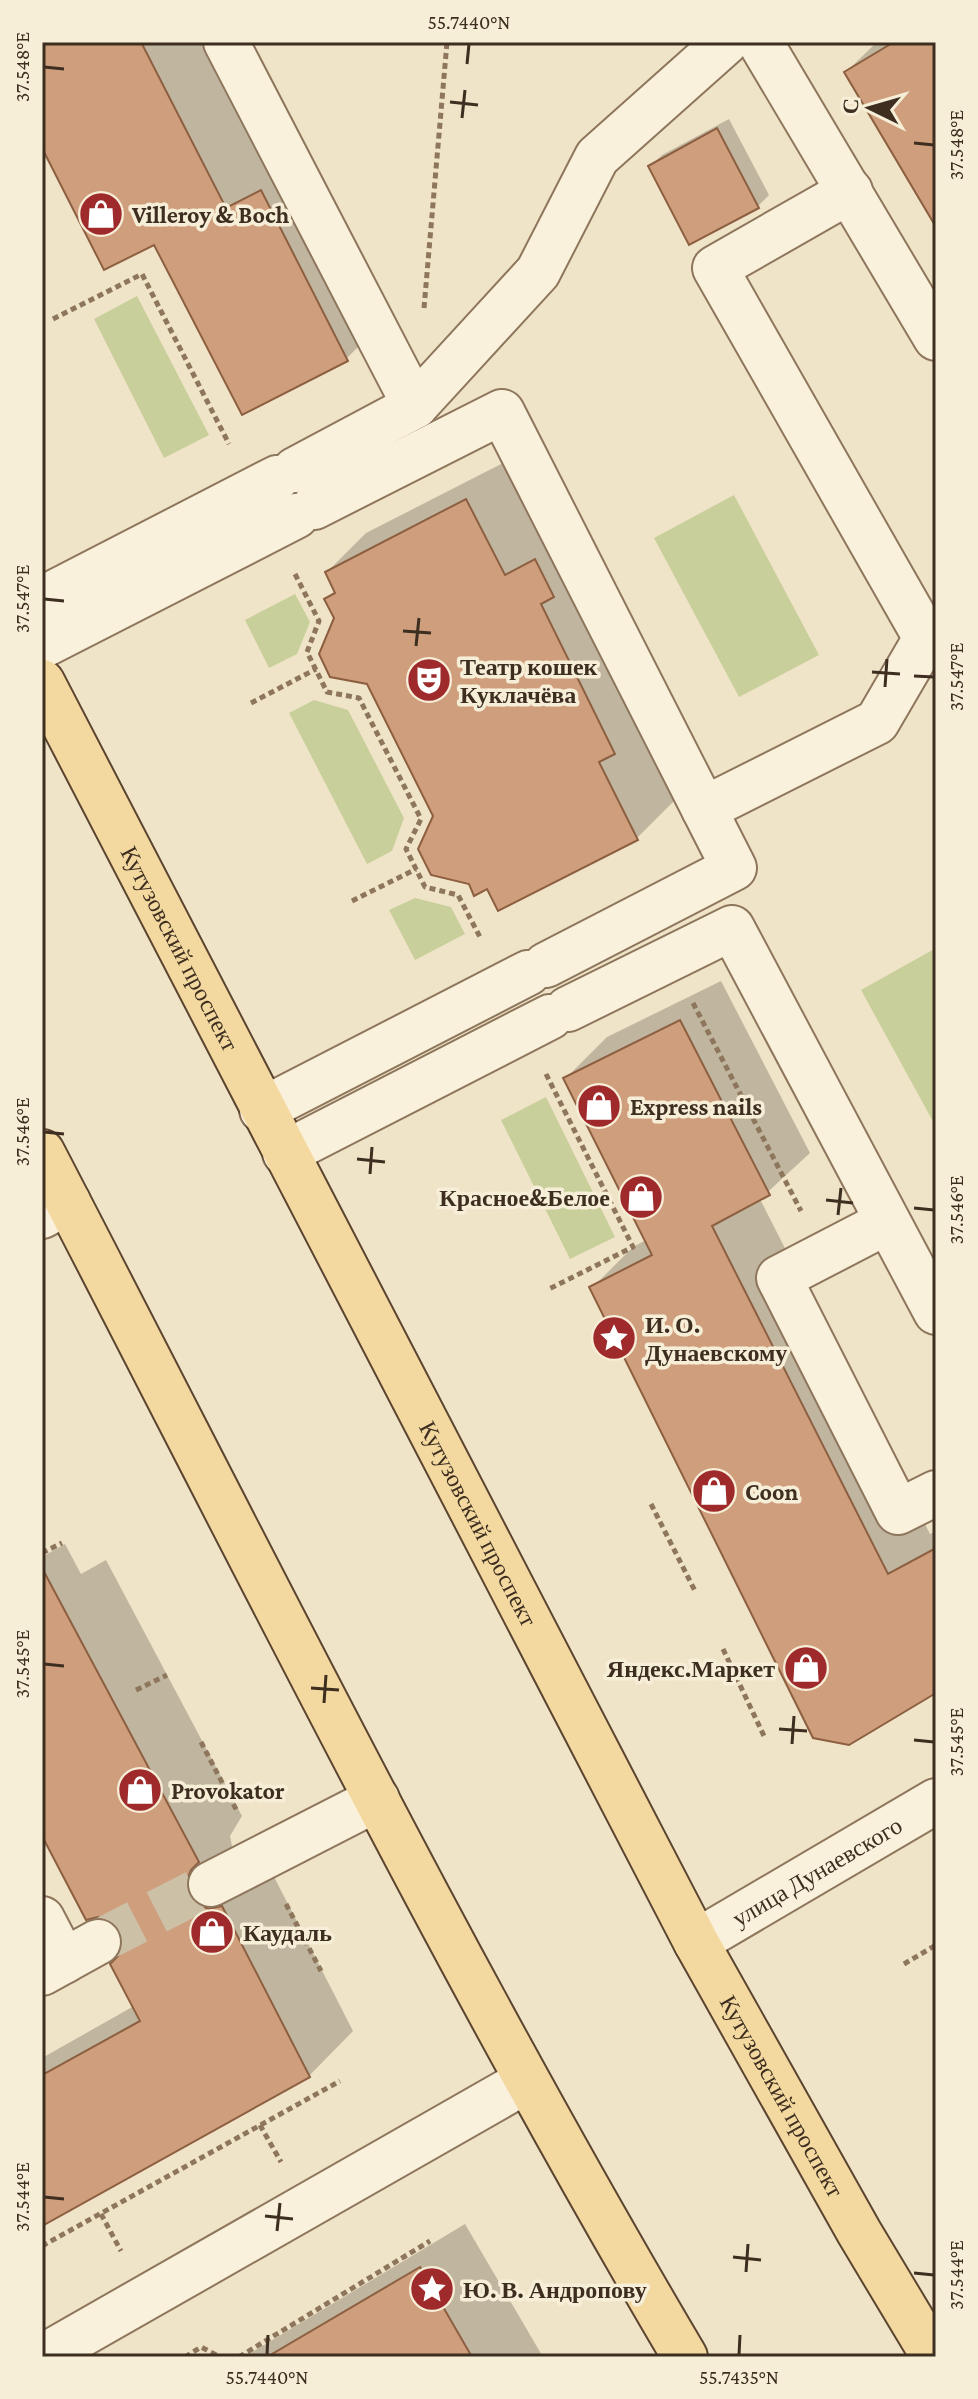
<svg xmlns="http://www.w3.org/2000/svg" width="978" height="2399" font-family="'Crimson Pro',serif">
<style>
.green{fill:#c9cf9b}
.shadow{fill:#0003}
.building{fill:#cf9f7d;stroke:#8d5f41;stroke-width:2}
.lines{fill:none;stroke-linecap:round;stroke-linejoin:round}
.minor-tunnel{stroke:#ccc0a6;stroke-width:44;stroke-dasharray:44 22;stroke-linecap:butt}
.minor-casing{stroke:#8d765c;stroke-width:48}
.major-casing{stroke:#5b4430;stroke-width:48}
.path{stroke:#8d765c;stroke-width:5;stroke-dasharray:6 4;stroke-linecap:butt}
.minor{stroke:#faf1dc;stroke-width:44}
.major{stroke:#f3d9a0;stroke-width:44}
.ticks{fill:none;stroke:#3d2e20;stroke-width:3}
.labels{text-anchor:middle;dominant-baseline:central;stroke-width:7;stroke-linejoin:round;paint-order:stroke}
.poi-label{font-size:24px;font-weight:bold;fill:#3d2e20;stroke:#f7eed8;text-anchor:start}
.street-label{font-size:24px;fill:#3d2e20;stroke:#f7eed8}
.neatline{fill:none;stroke:#3d2e20;stroke-width:3}
.ticks-label{font-size:20px;text-anchor:middle;fill:#3d2e20}
</style>
<rect width="100%" height="100%" fill="#f0e4c8"/>
<path class="green" d="M 137,296 L 209,435 L 164,458 L 94,319 Z
M 734,495 L 819,655 L 739,697 L 654,538 Z
M 295,594 L 310,622 L 297,654 L 269,668 L 245,620 Z
M 314,700 L 348,710 L 404,818 L 392,851 L 367,864 L 289,713 Z
M 415,898 L 451,907 L 465,934 L 415,960 L 389,910 Z
M 936,948 L 936,1127 L 861,990 Z
M 546,1097 L 615,1237 L 570,1259 L 501,1120 Z"/>
<path class="shadow" d="M 42,42 L 207,42 L 390,315 L 346,359 L 155,242 L 42,144 Z
M 877,42 L 936,42 L 936,223 L 846,72 Z
M 729,119 L 769,195 L 758,206 L 690,242 L 650,166 L 662,155 Z
M 505,462 L 676,799 L 637,838 L 488,886 L 436,816 L 326,600 L 336,590 L 327,572 L 366,533 Z
M 721,981 L 810,1153 L 760,1199 L 930,1534 L 936,1531 L 936,1691 L 592,1288 L 633,1247 L 646,1240 L 566,1078 L 607,1037 Z
M 65,1544 L 81,1574 L 106,1560 L 242,1816 L 230,1836 L 233,1851 L 267,1863 L 353,2031 L 309,2076 L 42,2222 L 42,2058 L 134,2006 L 122,1955 L 125,1943 L 122,1930 L 42,1832 L 42,1557 Z
M 465,2224 L 543,2357 L 244,2357 Z"/>
<path class="building" d="M 42,42 L 141,42 L 226,208 L 261,190 L 348,361 L 242,415 L 154,245 L 104,270 L 42,148 Z
M 894,42 L 936,42 L 936,227 L 844,72 Z
M 717,128 L 759,208 L 689,245 L 648,166 Z
M 466,499 L 505,575 L 535,559 L 554,597 L 541,604 L 615,754 L 599,762 L 638,840 L 498,911 L 487,889 L 474,896 L 469,884 L 431,875 L 418,849 L 433,816 L 367,684 L 330,677 L 319,654 L 334,618 L 324,599 L 335,593 L 325,572 Z
M 680,1020 L 770,1195 L 712,1226 L 888,1574 L 936,1548 L 936,1693 L 849,1745 L 813,1738 L 589,1287 L 652,1255 L 563,1078 Z
M 42,1568 L 199,1862 L 191,1870 L 186,1882 L 189,1896 L 197,1904 L 209,1909 L 222,1906 L 310,2077 L 42,2226 L 42,2075 L 140,2021 L 110,1964 L 120,1954 L 123,1943 L 120,1931 L 110,1920 L 98,1917 L 86,1920 L 42,1836 Z
M 420,2267 L 472,2357 L 267,2357 Z"/>
<g class="lines">
<path class="minor-tunnel" d="M 98,1942 L 211,1884"/>
<g class="minor-casing">
<g id="minor">
<path d="M 226,42 L 415,406"/>
<path d="M 760,42 L 936,338"/>
<path d="M 850,191 L 715,268 L 926,638 L 936,633"/>
<path d="M 295,470 L 415,406 L 538,272 L 597,157 L 726,42"/>
<path d="M 314,507 L 502,412 L 704,809 L 734,868 L 546,965"/>
<path d="M 42,599 L 277,478"/>
<path d="M 42,646 L 296,516"/>
<path d="M 704,809 L 877,722 L 926,638"/>
<path d="M 568,1009 L 732,928 L 936,1312"/>
<path d="M 262,1110 L 528,973"/>
<path d="M 285,1153 L 550,1017"/>
<path d="M 42,1216 L 68,1202"/>
<path d="M 887,1222 L 779,1278 L 898,1512 L 936,1493"/>
<path d="M 211,1884 L 377,1799"/>
<path d="M 42,1919 L 64,1961"/>
<path id="s1" d="M 696,1942 L 936,1801"/>
<path d="M 42,1973 L 98,1942"/>
<path d="M 42,2357 L 526,2081"/>
</g>
</g>
<g class="major-casing">
<g id="major">
<path id="s2" d="M 42,682 L 696,1942 L 859,2232 L 934,2357"/>
<path d="M 42,1152 C 252,1556 453,1965 685,2357"/>
</g>
</g>
<path class="path" d="M 424,308 L 447,42
M 53,319 L 142,274 L 229,444
M 295,574 L 319,621 L 307,652 L 327,692 L 359,698 L 421,819 L 406,849 L 425,887 L 458,895 L 481,939
M 251,703 L 316,669
M 352,901 L 416,869
M 693,1003 L 801,1211
M 546,1074 L 633,1247 L 549,1289
M 651,1504 L 695,1591
M 42,1553 L 62,1543
M 723,1649 L 764,1736
M 136,1690 L 167,1675
M 201,1742 L 238,1813
M 286,1904 L 321,1971
M 904,1964 L 936,1945
M 260,2125 L 281,2162
M 101,2214 L 121,2251
M 42,2246 L 340,2081
M 185,2357 L 201,2347 L 220,2357
M 239,2357 L 430,2241"/>
<use href="#minor" class="minor"/>
<use href="#major" class="major"/>
</g>
<path class="ticks" d="M 467,64 L 469,44M 44,67 L 64,69M 450,102 L 478,105M 462,118 L 465,90M 914,143 L 934,145M 44,599 L 64,601M 403,631 L 431,633M 416,646 L 419,618M 872,672 L 900,674M 914,676 L 934,677M 885,687 L 887,659M 44,1132 L 64,1134M 357,1159 L 385,1162M 370,1174 L 372,1147M 826,1200 L 853,1203M 914,1208 L 934,1210M 838,1215 L 841,1188M 44,1664 L 64,1666M 311,1688 L 339,1690M 324,1703 L 326,1675M 779,1729 L 807,1731M 914,1740 L 934,1742M 792,1744 L 794,1716M 44,2197 L 64,2199M 265,2216 L 293,2219M 277,2231 L 280,2203M 733,2257 L 761,2260M 746,2272 L 748,2244M 914,2273 L 934,2275M 267,2355 L 268,2335M 739,2355 L 740,2335"/>
<defs>
<g id="shop-disc" transform="scale(2.3)"><circle r="9.5" fill="#9e2a2b" stroke="#f7eed8"/><path d="M-5-2.5h2.3a2.7 3.5 0 0 1 5.4 0H5L5.5 6h-11ZM-1.5-2.5h3a1.5 2.3 0 0 0-3 0Z" fill="#fff"/></g>
<g id="theatre-disc" transform="scale(2.3)"><circle r="9.5" fill="#9e2a2b" stroke="#f7eed8"/><path d="M-5-5.5Q0-4 5-5.5V0Q5 5 0 6Q-5 5-5 0ZM-3.3-2.5H-1v1.5H-3.3ZM1-2.5H3.3v1.5H1ZM-2.8 1Q0 5.5 2.8 1Z" fill="#fff"/></g>
<g id="sight-disc" transform="scale(2.3)"><circle r="9.5" fill="#9e2a2b" stroke="#f7eed8"/><path d="M0-6L1.8-2.2L6-1.7L2.9 1.2L3.7 5.4L0 3.3L-3.7 5.4L-2.9 1.2L-6-1.7L-1.8-2.2Z" fill="#fff"/></g>
</defs>
<g fill-rule="evenodd">
<use href="#shop-disc" x="101" y="214"/>
<use href="#theatre-disc" x="429" y="680"/>
<use href="#shop-disc" x="599" y="1106"/>
<use href="#shop-disc" x="641" y="1197"/>
<use href="#sight-disc" x="614" y="1338"/>
<use href="#shop-disc" x="714" y="1491"/>
<use href="#shop-disc" x="806" y="1668"/>
<use href="#shop-disc" x="140" y="1790"/>
<use href="#shop-disc" x="212" y="1932"/>
<use href="#sight-disc" x="432" y="2289"/>
</g>
<g class="labels">
<g class="poi-label">
<text x="132" y="214">Villeroy &amp; Boch</text>
<text x="460" y="666">Театр кошек<tspan x="460" dy="28">Куклачёва</tspan></text>
<text x="630" y="1106">Express nails</text>
<text x="610" y="1197" text-anchor="end">Красное&amp;Белое</text>
<text x="645" y="1324">И. О.<tspan x="645" dy="28">Дунаевскому</tspan></text>
<text x="745" y="1491">Coon</text>
<text x="775" y="1668" text-anchor="end">Яндекс.Маркет</text>
<text x="171" y="1790">Provokator</text>
<text x="243" y="1932">Каудаль</text>
<text x="463" y="2289">Ю. В. Андропову</text>
</g>
<g class="street-label">
<text stroke="none"><textPath href="#s2" startOffset="300">Кутузовский проспект</textPath></text>
<text stroke="none"><textPath href="#s2" startOffset="948">Кутузовский проспект</textPath></text>
<text stroke="none"><textPath href="#s1" startOffset="140">улица Дунаевского</textPath></text>
<text stroke="none"><textPath href="#s2" startOffset="1596">Кутузовский проспект</textPath></text>
</g>
</g>
<rect width="978" height="2399" fill="none" stroke="#f7eed8" stroke-width="88"/>
<g transform="translate(870 108) rotate(275)" stroke="#f7eed8" stroke-width="6" paint-order="stroke">
<path d="M0-6L14 30L0 20L-14 30Z" fill="#3d2e20"/>
<text y="-12" font-size="22" font-weight="bold" text-anchor="middle" fill="#3d2e20">С</text>
</g>
<rect x="44" y="44" width="890" height="2311" class="neatline"/>
<g class="ticks-label">
<text x="469" y="29">55.7440°N</text>
<text transform="translate(22 67) rotate(-90)" y="7">37.548°E</text>
<text transform="translate(956 145) rotate(-90)" y="7">37.548°E</text>
<text transform="translate(22 599) rotate(-90)" y="7">37.547°E</text>
<text transform="translate(956 677) rotate(-90)" y="7">37.547°E</text>
<text transform="translate(22 1132) rotate(-90)" y="7">37.546°E</text>
<text transform="translate(956 1210) rotate(-90)" y="7">37.546°E</text>
<text transform="translate(22 1664) rotate(-90)" y="7">37.545°E</text>
<text transform="translate(956 1742) rotate(-90)" y="7">37.545°E</text>
<text transform="translate(22 2197) rotate(-90)" y="7">37.544°E</text>
<text transform="translate(956 2275) rotate(-90)" y="7">37.544°E</text>
<text x="267" y="2384">55.7440°N</text>
<text x="739" y="2384">55.7435°N</text>
</g>
</svg>
